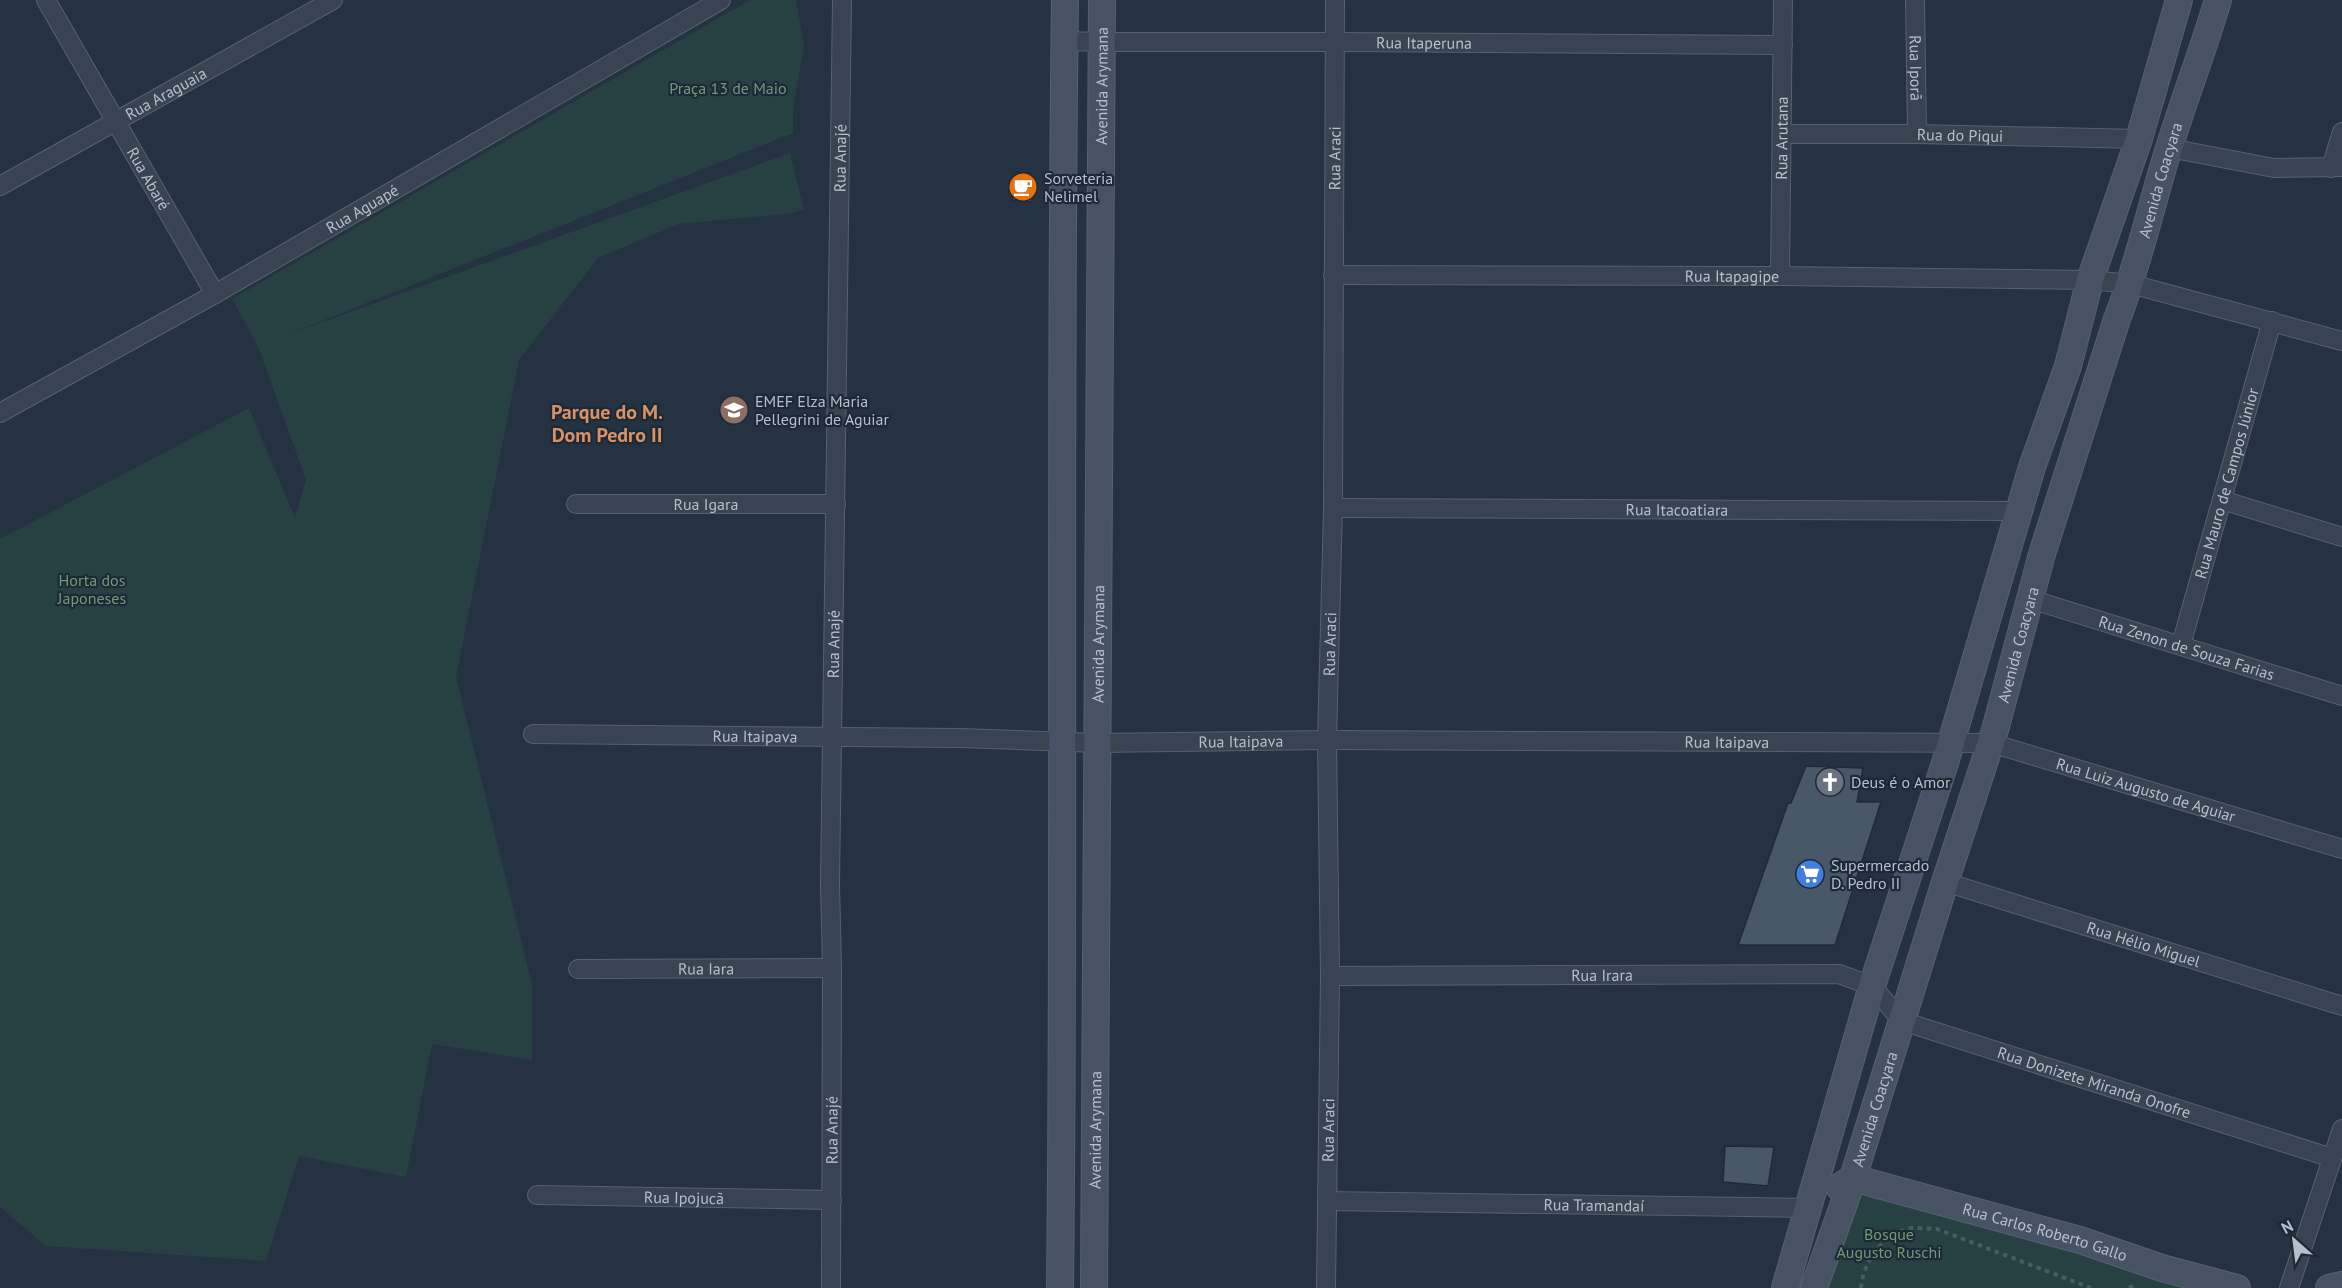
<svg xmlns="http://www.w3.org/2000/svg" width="2342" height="1288" font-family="'PT Sans',sans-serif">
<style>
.green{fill:#274143}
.building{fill:#485869;stroke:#202b39;stroke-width:1.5}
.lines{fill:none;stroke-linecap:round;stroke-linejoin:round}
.street-casing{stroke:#57626f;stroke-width:20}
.secondary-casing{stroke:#57626f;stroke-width:28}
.path{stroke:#455e60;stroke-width:4;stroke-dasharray:4.5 4.5;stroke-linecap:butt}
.street{stroke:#394452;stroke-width:18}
.secondary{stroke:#475365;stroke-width:26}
.labels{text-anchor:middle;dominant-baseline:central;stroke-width:4.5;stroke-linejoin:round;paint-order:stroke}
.street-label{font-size:16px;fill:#b6bfcc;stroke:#1e2937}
.park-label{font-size:16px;fill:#6c9e76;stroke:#1e2937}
.poi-label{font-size:16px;fill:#b6bfcc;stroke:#1e2937;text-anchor:start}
.quarter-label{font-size:20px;font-weight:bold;fill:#db9262;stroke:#1e2937}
</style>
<rect width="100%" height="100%" fill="#253242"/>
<path class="green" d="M 750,0 L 796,0 L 804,46 L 793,107 L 793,133 L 284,336 L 790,153 L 804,210 L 786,214 L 679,224 L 598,258 L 519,360 L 456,677 L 532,984 L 532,1060 L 432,1044 L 406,1177 L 299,1156 L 266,1261 L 46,1246 L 0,1207 L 0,539 L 249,408 L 295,518 L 306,480 L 258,346 L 232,299 Z
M 1856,1189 L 2077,1243 L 2195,1288 L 1823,1288 Z"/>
<path class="building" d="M 1016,172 L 1031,174 L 1032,202 L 1012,200 Z
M 1806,766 L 1863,768 L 1857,802 L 1881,802 L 1835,945 L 1738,945 L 1788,803 L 1791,803 Z
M 1725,1146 L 1774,1147 L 1768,1186 L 1723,1182 Z"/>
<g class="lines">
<g class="street-casing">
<g id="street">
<path id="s1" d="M 46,0 L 215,294"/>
<path id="s2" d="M 1915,0 L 1917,134"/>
<path id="s3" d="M 1064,41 L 1103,42 L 1335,42 L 1783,45"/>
<path id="s4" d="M 1782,134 L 1917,134 L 2139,139"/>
<path d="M 2169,148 L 2274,168 L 2342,167"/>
<path d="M 2331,168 L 2342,132"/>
<path id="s5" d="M 0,186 L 333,0"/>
<path id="s6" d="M 1333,275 L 1780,276 L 2090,280 L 2131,284 L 2342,341"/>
<path id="s7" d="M 1780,276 L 1783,0"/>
<path id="s8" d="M 0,413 L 215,294 L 721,0"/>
<path d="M 2222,500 L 2342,537"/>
<path id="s9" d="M 576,504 L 836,504"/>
<path id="s10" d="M 1333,508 L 2019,511"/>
<path id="s11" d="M 2030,599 L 2342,696"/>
<path id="s12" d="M 2181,645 L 2272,321"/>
<path id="s13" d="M 533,734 L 960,738 L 1097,743 L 1327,740 L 1991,743 L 2342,849"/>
<path id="s14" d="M 1945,882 L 2342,1006"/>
<path id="s15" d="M 578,969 L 832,968"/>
<path id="s16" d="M 1330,976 L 1839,974 L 1872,986 L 1902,1021 L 2332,1158"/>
<path id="s17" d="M 537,1195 L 832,1200"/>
<path id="s18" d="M 1327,1201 L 1807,1208"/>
<path id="s19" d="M 831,1288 L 832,968 L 830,884 L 842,0"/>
<path id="s20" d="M 1326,1288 L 1330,976 L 1327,740 L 1333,508 L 1335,0"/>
<path d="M 2289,1288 L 2342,1129"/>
</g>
</g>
<g class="secondary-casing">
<g id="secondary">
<path id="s21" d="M 1839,1187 L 1853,1178 L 2080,1240 L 2162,1268 L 2237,1288"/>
<path d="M 1060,1288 C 1065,859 1059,429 1065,0"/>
<path id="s22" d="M 1094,1288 L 1102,0"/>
<path d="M 1785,1288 L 1872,986 L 1945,763 L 2032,467 L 2068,366 L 2090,280 L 2139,139 L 2179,0"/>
<path id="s23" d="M 1814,1288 L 1853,1178 L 1945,882 L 1995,730 L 2042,554 L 2117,319 C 2137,268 2149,214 2165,161 C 2181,107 2202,54 2218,0"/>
<path d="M 2329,1288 L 2342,1285"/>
</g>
</g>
<path class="path" d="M 1861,1288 C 1863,1261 1885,1231 1913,1228 C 1921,1228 1929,1229 1937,1229 L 2091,1288
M 2129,1288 L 2136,1284"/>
<use href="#street" class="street"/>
<use href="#secondary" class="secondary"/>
</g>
<defs>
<g id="cafe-disc" transform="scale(1.5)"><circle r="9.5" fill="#e8710a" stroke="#1e2937"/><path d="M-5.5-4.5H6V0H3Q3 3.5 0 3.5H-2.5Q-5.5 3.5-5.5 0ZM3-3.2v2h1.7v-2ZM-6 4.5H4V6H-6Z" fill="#fff"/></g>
<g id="school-disc" transform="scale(1.5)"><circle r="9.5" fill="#8d6e63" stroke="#1e2937"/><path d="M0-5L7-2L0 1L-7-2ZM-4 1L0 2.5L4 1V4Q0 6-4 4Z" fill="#fff"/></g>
<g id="church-disc" transform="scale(1.5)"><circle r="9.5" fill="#6b7280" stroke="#1e2937"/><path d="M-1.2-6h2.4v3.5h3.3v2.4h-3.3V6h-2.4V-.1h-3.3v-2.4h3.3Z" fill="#fff"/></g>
<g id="supermarket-disc" transform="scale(1.5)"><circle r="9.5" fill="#3f7fe0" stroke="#1e2937"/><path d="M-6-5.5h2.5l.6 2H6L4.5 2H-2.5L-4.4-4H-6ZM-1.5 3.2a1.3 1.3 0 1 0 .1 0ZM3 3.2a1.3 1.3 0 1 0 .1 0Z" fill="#fff"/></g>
</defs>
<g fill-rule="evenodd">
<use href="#cafe-disc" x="1023" y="187"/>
<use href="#school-disc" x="734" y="410"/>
<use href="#church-disc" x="1830" y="782"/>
<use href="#supermarket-disc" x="1810" y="874"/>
</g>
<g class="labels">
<g class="street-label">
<text stroke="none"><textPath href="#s3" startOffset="360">Rua Itaperuna</textPath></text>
<text stroke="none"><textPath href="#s2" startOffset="68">Rua Iporã</textPath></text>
<text stroke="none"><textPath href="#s22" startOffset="1202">Avenida Arymana</textPath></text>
<text stroke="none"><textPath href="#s5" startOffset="190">Rua Araguaia</textPath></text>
<text stroke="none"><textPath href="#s4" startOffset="178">Rua do Piqui</textPath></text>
<text stroke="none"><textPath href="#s7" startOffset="138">Rua Arutana</textPath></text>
<text stroke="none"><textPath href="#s19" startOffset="1130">Rua Anajé</textPath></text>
<text stroke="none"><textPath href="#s20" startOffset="1130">Rua Araci</textPath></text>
<text stroke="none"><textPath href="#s1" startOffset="206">Rua Abaré</textPath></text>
<text stroke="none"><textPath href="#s23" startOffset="1161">Avenida Coacyara</textPath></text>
<text stroke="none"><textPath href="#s8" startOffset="416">Rua Aguapé</textPath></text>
<text stroke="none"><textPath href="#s6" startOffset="399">Rua Itapagipe</textPath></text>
<text stroke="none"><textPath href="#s12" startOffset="168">Rua Mauro de Campos Júnior</textPath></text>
<text stroke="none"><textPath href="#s9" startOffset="130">Rua Igara</textPath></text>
<text stroke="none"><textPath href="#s10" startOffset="344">Rua Itacoatiara</textPath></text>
<text stroke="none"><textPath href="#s19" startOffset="644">Rua Anajé</textPath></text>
<text stroke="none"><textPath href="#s22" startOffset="644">Avenida Arymana</textPath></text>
<text stroke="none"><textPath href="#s20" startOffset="644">Rua Araci</textPath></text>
<text stroke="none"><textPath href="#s23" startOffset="675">Avenida Coacyara</textPath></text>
<text stroke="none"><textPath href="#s11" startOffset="164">Rua Zenon de Souza Farias</textPath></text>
<text stroke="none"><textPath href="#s13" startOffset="222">Rua Itaipava</textPath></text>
<text stroke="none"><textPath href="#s13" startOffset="708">Rua Itaipava</textPath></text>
<text stroke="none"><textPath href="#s13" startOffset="1194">Rua Itaipava</textPath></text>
<text stroke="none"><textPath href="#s13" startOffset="1620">Rua Luiz Augusto de Aguiar</textPath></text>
<text stroke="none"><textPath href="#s14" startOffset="208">Rua Hélio Miguel</textPath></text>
<text stroke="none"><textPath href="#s15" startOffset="128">Rua Iara</textPath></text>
<text stroke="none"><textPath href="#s16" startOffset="272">Rua Irara</textPath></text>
<text stroke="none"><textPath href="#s16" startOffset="792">Rua Donizete Miranda Onofre</textPath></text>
<text stroke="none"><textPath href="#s23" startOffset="189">Avenida Coacyara</textPath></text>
<text stroke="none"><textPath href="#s19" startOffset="158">Rua Anajé</textPath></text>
<text stroke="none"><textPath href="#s22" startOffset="158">Avenida Arymana</textPath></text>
<text stroke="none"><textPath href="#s20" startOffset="158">Rua Araci</textPath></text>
<text stroke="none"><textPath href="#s17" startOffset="147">Rua Ipojucã</textPath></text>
<text stroke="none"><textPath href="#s18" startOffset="267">Rua Tramandaí</textPath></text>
<text stroke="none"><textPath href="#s21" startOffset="216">Rua Carlos Roberto Gallo</textPath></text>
</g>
<g class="park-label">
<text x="728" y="88">Praça 13 de Maio</text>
<text x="92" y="580">Horta dos<tspan x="92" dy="18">Japoneses</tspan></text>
<text x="1889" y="1234">Bosque<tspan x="1889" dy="18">Augusto Ruschi</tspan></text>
</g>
<g class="poi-label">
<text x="1044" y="178">Sorveteria<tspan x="1044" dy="18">Nelimel</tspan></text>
<text x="755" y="401">EMEF Elza Maria<tspan x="755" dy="18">Pellegrini de Aguiar</tspan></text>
<text x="1851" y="782">Deus é o Amor</text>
<text x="1831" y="865">Supermercado<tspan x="1831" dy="18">D. Pedro II</tspan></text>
</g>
<g class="quarter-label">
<text x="607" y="412">Parque do M.<tspan x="607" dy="23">Dom Pedro II</tspan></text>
</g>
</g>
<g transform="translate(2294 1240) rotate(332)" stroke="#1e2937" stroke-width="4.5" paint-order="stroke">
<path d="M0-4.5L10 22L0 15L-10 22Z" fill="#b6bfcc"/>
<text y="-9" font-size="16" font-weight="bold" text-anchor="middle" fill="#b6bfcc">N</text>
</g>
</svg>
